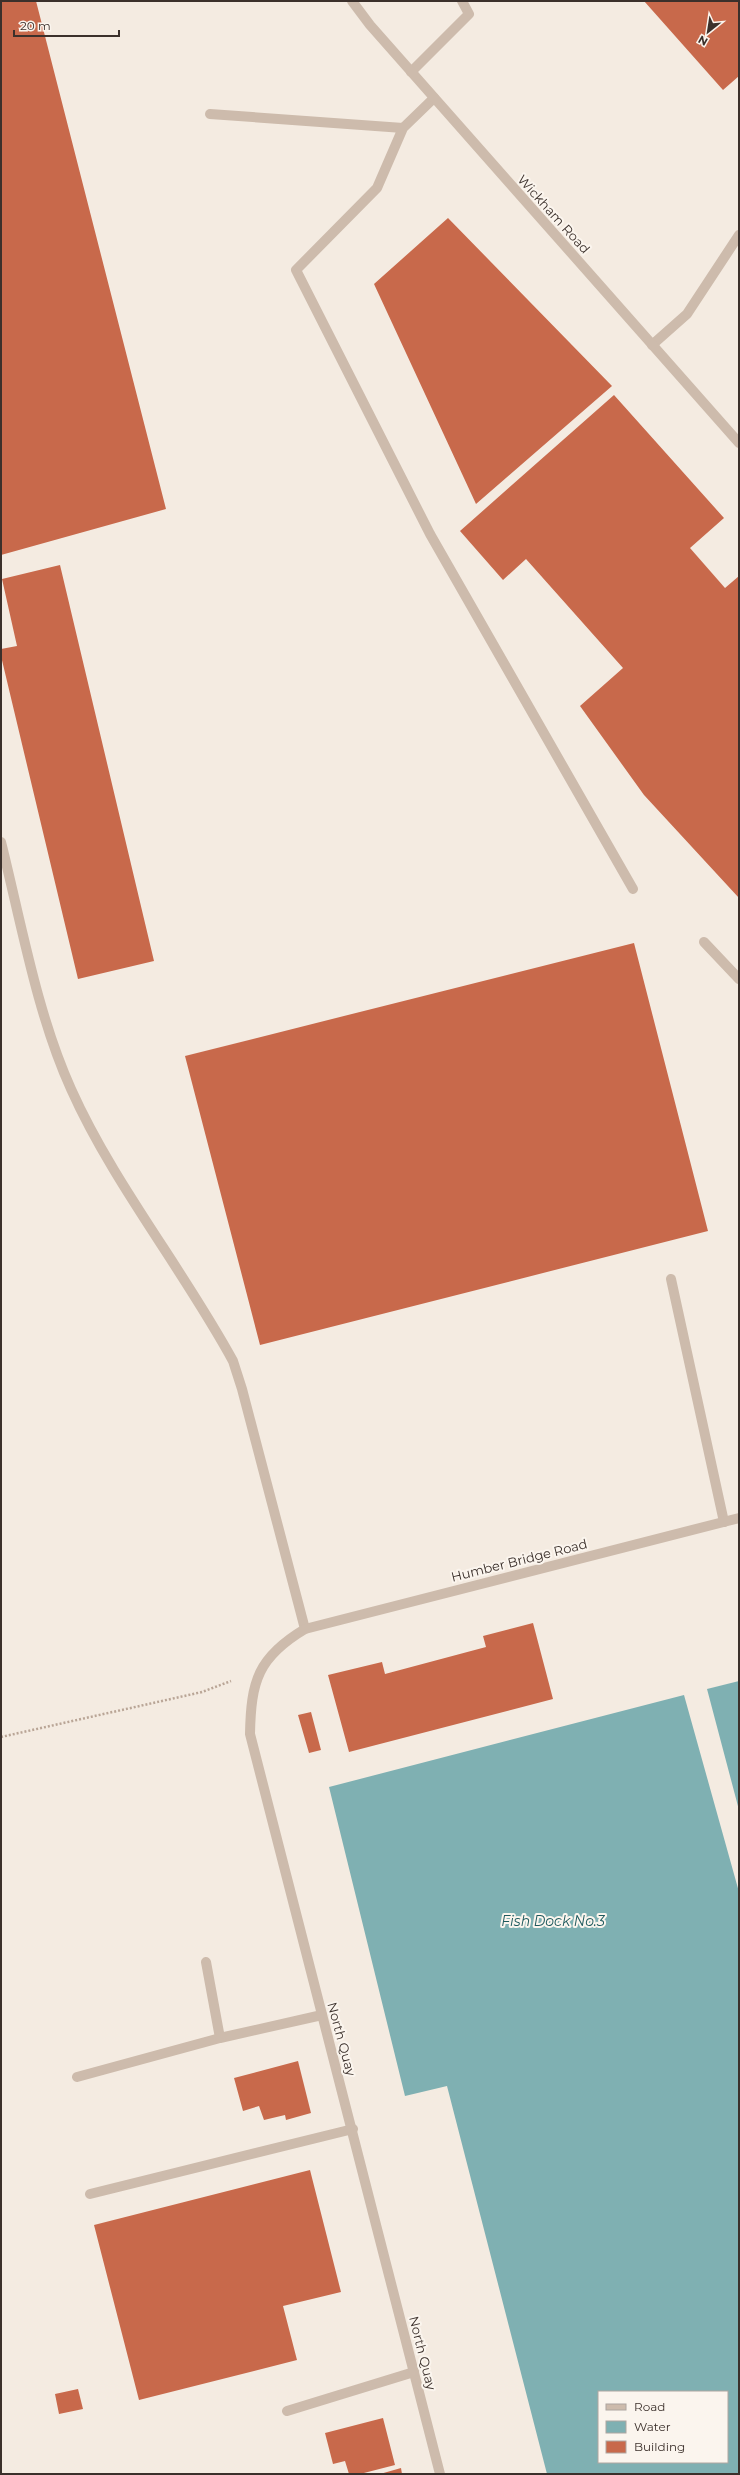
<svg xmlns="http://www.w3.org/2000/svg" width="740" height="2475" font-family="Montserrat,sans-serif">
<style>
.water{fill:#7fb0b2;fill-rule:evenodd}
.building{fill:#c8694b}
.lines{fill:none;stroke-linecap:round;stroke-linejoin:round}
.path{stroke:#b9a596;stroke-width:2.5;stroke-dasharray:2 2;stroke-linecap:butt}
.service{stroke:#cdbbac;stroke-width:10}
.minor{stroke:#cdbbac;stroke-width:10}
.labels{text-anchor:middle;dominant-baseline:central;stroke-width:4;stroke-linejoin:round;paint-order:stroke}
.street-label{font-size:13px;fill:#3b302b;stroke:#fbf5ee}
.water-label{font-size:14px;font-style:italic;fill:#1f5a5e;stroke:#fbf5ee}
</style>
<rect width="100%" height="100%" fill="#f4ebe1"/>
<path class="water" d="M 739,1681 L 739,1810 L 707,1689 Z
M 684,1695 L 739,1892 L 739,2474 L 547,2474 L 447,2086 L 405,2096 L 329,1787 ZM 599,2392 L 727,2392 L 727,2462 L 599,2462 Z"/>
<path class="building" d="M 1,1 L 36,1 L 166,509 L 1,555 Z
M 644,1 L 739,1 L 739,76 L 723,90 Z
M 448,218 L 612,386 L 476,504 L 374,284 Z
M 614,395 L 724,518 L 690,548 L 725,588 L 739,576 L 739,898 L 644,795 L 580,706 L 623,668 L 526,559 L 503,580 L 460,531 Z
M 60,565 L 154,961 L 78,979 L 1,656 L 1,649 L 17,646 L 2,579 Z
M 634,943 L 708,1231 L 260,1345 L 185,1056 Z
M 533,1623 L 553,1699 L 349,1752 L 328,1675 L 382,1662 L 385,1674 L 486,1647 L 483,1636 Z
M 311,1712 L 321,1750 L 309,1753 L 298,1715 Z
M 298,2061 L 311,2113 L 286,2120 L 285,2115 L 264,2120 L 259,2106 L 243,2111 L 234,2078 Z
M 310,2170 L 341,2292 L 283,2306 L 297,2360 L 139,2400 L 94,2225 Z
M 78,2389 L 83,2409 L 59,2414 L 55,2394 Z
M 383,2418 L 395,2465 L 360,2474 L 349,2474 L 345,2461 L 333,2464 L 325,2433 Z
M 401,2468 L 402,2474 L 380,2474 Z"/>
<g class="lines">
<path class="path" d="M 1,1737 L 202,1692 L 231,1681"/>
<path class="service" d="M 411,72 L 469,14 L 462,1
M 434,98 L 403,128 L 377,188 L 296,270 L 430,534 L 633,889
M 210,114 L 403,128
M 652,345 L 687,314 L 739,235
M 1,842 C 21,922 37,1014 71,1089 C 113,1183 183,1269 233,1361 L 242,1389 L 305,1629
M 704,942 L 739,979
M 671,1279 L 724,1522
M 206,1962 L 220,2038
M 77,2077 L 220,2038 L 322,2015
M 90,2194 L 353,2129
M 287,2411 L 414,2372"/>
<path class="minor" d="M 352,1 L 370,25 L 739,443
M 440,2474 L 250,1734 C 251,1681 258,1657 305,1629 L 739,1518"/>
</g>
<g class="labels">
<g class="street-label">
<text transform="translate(554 214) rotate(48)">Wickham Road</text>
<text transform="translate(519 1560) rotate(-14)">Humber Bridge Road</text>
<text transform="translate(342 2039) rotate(75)">North Quay</text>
<text transform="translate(423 2353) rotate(76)">North Quay</text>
</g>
<g class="water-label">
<text x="553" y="1921">Fish Dock No.3</text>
</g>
</g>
<rect width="740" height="2475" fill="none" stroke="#3b302b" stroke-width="4"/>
<rect x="598" y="2391" width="130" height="72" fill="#fbf5ee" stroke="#aea6a0"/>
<rect x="606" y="2404" width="20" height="6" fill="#cdbbac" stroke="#aea6a0"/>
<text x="634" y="2411" font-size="12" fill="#3b302b">Road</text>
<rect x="606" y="2421" width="20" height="12" fill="#7fb0b2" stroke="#aea6a0"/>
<text x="634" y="2431" font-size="12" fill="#3b302b">Water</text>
<rect x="606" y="2441" width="20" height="12" fill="#c8694b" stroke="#aea6a0"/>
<text x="634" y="2451" font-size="12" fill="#3b302b">Building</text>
<g transform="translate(708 32) rotate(210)" stroke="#fbf5ee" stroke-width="3" paint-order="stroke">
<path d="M0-3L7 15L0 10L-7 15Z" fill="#3b302b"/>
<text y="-6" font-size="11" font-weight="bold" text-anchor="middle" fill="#3b302b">N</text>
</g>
<path d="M14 30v6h105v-6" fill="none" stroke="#3b302b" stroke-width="2"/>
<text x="20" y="30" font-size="12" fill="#3b302b" stroke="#fbf5ee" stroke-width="3" paint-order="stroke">20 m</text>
</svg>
